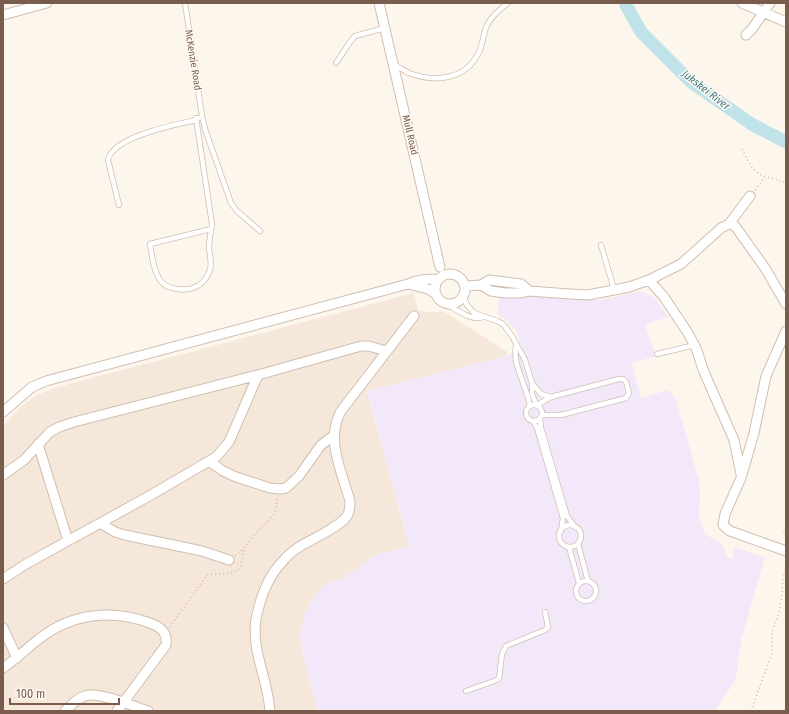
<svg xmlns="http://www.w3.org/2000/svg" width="789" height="714" font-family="'Fira Sans Condensed',sans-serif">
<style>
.residential{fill:#f5e8da}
.education{fill:#f3e8fa}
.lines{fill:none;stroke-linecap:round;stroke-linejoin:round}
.river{stroke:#bfe3e8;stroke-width:13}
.lane-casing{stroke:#d1beb0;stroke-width:6}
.street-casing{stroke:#d1beb0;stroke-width:11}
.path{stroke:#d9b8a5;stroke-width:1.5;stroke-dasharray:1 3;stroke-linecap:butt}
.lane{stroke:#fff;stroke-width:4.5}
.street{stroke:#fff;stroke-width:9}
.labels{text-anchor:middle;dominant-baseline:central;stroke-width:3;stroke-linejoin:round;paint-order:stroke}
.street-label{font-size:10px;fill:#7a5c4d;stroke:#fffaf3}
.water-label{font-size:11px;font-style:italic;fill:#437c86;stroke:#fffaf3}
</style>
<rect width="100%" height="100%" fill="#fdf6ec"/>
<path class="residential" d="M 414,293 L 418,310 L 432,313 L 443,311 L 506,351 L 507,356 L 367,392 L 409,546 L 375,555 L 344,578 L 325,585 L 315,595 L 304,615 L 302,650 L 317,711 L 3,711 L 3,426 L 25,403 L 39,394 L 58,387 Z"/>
<path class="education" d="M 640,291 L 654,297 L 669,317 L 645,324 L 656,356 L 632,363 L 641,398 L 668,390 L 676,399 L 699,480 L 700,494 L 699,515 L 705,534 L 722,544 L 728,558 L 733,558 L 734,547 L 765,557 L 741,640 L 736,679 L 715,711 L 317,711 L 302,650 L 300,634 L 304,615 L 315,595 L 325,585 L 344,578 L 375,555 L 409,546 L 367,391 L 507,356 L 523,348 L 517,333 L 509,322 L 498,315 L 499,295 L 600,300 Z"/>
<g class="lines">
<path class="river" d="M 625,3 L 641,32 L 691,82 L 753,125 L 786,142"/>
<g class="lane-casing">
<path id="lane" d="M 185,3 L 202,116 L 205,129 L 231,203 L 237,211 L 260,231
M 336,63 L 350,42 L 355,36 L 385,28
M 393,64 C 398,67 404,70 409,73 C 435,83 466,80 479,52 C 483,44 483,34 487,25 C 492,16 500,9 508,3
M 196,118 L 212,224 C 211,232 209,240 209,248 C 210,256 212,263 210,270 C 208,275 204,282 199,285 C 189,292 167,291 160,280 C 153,270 152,255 150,244 L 211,229
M 119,205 L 108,160 C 113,137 173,125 192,121 L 198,118
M 601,245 L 614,289
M 464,298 L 467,305 L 474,313 L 497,321 L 503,324 L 512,336 L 525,360 L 532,383 L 532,394 L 536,404
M 448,305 C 459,311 471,321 484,317
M 516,345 C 512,365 527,386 530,406
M 657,354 L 695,345
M 532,383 L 541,394 L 551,397 L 619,379 L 623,379 L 626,382 L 629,393 L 626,398 L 561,415 L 543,415
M526 413a8 8 0 1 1 16 0a8 8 0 1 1-16 0Z
M 537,405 L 551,397
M 540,419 L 541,428 L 567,516 L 575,527
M 533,421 L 537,428 L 563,518 L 561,531
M559 536a11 11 0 1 1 22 0a11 11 0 1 1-22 0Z
M 578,544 L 588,581
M 569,547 L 579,583
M576 591a10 10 0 1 1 20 0a10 10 0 1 1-20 0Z
M 466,691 L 497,680 L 499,678 L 502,654 L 506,646 L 545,630 L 548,627 L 545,612"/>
</g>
<g class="street-casing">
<path id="street" d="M 379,3 L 440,267
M 742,3 L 786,22
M 3,15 L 47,3
M 746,35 L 752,29 L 770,3
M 729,224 L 750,196
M435 289a15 15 0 1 1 30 0a15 15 0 1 1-30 0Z
M 649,280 L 664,297 L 688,333 L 696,348 L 704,372 L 734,440 L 741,474
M 408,284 L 428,289 L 435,293
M 481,285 L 491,291 L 505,293 L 521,293 L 529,291 L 570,294 L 588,295 L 629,287 L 649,280 L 681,264 L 721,228 L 729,224 L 735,226 L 765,268 L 786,304
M 466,286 L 481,285 L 489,280 L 521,284 L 529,291
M 786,331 L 766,376 L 754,433 L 741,478 L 725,514 L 723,525 L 730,531 L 786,551
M 3,412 L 32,387 L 46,381 L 408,284 C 418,279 428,279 439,279
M 38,444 L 68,541
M 209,461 L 223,471 L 236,477 L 270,488 L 280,489 L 286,488 L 299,476 L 321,445 L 333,436
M 3,475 L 24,460 L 50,432 L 59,427 L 74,422 L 258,375 L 361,346 L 369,346 L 386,351
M 100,523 L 115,532 L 125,535 L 202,551 L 229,560
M 3,579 L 26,564 L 151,495 L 216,457 L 229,442 L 258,375
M 3,628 L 17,658
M 3,668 C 16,659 27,648 39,639 C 72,613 111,609 150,623 C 161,627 168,633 166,645 L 117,711
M 65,711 C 72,704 80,695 91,695 C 105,694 133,706 148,711
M 270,711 C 268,679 251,651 256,619 C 260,599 268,576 283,561 C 287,556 293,551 299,547 C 310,540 340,527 347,516 C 350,512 350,506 350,501 C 342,473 325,439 341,411 L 414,316"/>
</g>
<path class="path" d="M 742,149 C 748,161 753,174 767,177 C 774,179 780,180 786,183
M 755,190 L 765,177
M 786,527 L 784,531 L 786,536
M 235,556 C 246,548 248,542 256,533 C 267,521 280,515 276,496
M 170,627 L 207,575 L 232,573 L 240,569 L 245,549
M 751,711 L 772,653 L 772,632 L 779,612 L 782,595 L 783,579 L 786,569"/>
<use href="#lane" class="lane"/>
<use href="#street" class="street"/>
</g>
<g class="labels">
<g class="street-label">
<text transform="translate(193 60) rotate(81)">McKenzie Road</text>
<text transform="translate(410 135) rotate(77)">Mull Road</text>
</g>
<g class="water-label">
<text transform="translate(706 90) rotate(38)">Jukskei River</text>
</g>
</g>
<rect width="789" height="714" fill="none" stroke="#7a5c4d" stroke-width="8"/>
<path d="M10 698v6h109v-6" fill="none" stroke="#7a5c4d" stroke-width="2"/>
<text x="16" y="698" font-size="12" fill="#7a5c4d" stroke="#fffaf3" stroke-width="3" paint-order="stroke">100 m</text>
</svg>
